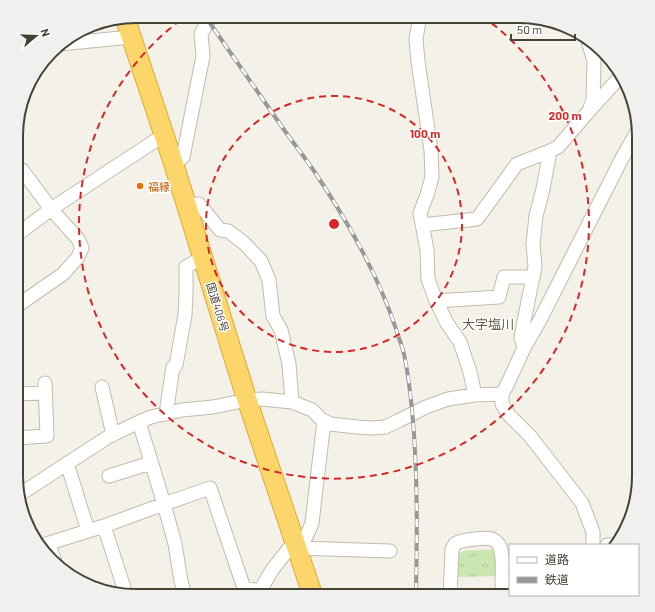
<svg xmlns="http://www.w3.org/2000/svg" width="655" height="612" font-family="Barlow,'Noto Sans JP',sans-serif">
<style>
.park{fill:url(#park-tufts)}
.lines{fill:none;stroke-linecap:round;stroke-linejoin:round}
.minor-casing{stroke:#c2bcad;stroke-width:15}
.highway-casing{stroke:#dcab39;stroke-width:21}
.minor{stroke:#fff;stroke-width:13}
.highway{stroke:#fcd66a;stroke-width:19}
.rail-casing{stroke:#979797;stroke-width:4}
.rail{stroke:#fff;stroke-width:2.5;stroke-dasharray:8;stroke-linecap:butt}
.ring{fill:none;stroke:#d62828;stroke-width:2;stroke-dasharray:7 5}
.food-dot{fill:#e8710a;stroke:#fff;stroke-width:1.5}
.labels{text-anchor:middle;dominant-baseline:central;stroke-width:3;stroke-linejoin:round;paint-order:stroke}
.food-label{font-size:11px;fill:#c56008;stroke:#fff;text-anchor:start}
.street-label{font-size:11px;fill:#474236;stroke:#fff}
.quarter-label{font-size:13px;fill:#6a604e;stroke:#fff}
.rim{fill:none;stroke:#474236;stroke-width:2}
.centre{fill:#d62828;stroke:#fff;stroke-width:2}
.ring-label{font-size:12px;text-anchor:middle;font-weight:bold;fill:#d62828;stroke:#fff;stroke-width:3;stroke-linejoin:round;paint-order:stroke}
</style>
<defs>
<pattern id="park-tufts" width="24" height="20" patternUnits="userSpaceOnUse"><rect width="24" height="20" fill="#cbe7b1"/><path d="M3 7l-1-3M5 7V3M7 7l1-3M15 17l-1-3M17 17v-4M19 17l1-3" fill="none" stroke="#b0c799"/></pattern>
</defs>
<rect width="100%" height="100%" fill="#f4f1e8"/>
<path class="park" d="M 498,549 L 501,576 L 457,577 L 457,555 L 463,551 Z"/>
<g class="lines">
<g class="minor-casing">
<path id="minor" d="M 420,16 L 416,39 L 418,62 L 431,150 L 432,177 L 427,195 L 420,213 L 427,250 L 428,279 L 436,301 L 447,323 L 460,342 L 470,372 L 475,395
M 60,44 L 131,37
M 590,110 L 619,78 L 622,78
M 174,165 L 183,157 L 203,56 L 201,34 L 211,16
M 186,205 L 199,204 L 220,230 L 228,231 L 244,243 L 261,261 L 269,280 L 273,316 L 281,330 L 289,364 L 292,402
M 422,225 L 477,219 L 517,164 L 550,151
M 18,234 L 51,209 L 164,135
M 436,301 L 499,297 L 504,277 L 533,277
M 17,306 L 63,274 L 78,257 L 82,248 L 78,239 L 51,209 L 22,170 L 18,170
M 524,348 L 521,338 L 523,326 L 535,267 L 533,244 L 536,216 L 543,189 L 550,151 L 558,147 L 589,111 L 593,100 L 594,61 L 588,41
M 102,387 L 113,435
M 17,394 L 45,393
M 166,414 L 173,367 L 176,365 L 185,315 L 186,294 L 186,267 L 203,257
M 16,438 L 47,436 L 45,383
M 67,463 L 88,531
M 109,476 L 151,463
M 18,492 L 25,491 L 108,437 L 139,422 L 151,417 L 182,410 L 213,407 L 247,400 L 262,399 L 292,402 L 312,410 L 321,419 L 330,424 L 357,427 L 372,428 L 385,427 L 398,421 L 426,407 L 448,399 L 475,395 L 502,394
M 104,526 L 126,594
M 49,544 L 55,562
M 593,545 L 593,532 L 582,503 L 530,436 L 509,415 L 502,404 L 502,394 L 507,385 L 524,348 L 540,320 L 621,160 L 639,128
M 607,545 L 615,545
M 40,546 L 104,526 L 164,504 L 139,422
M 297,548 L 306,537 L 312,523 L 324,421
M 297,548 L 390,551
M 502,582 L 503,596
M 185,596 L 181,581 L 175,544 L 164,504 L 210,488 L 244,588 L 260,591
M 261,596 L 260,591 L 272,570 L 295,541
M 450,596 L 452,549 C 453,548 454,545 455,544 C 458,540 487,537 492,539 C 494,540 498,543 499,545 C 504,554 502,572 502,582 L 510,582"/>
</g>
<g class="highway-casing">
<path id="highway" d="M 125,18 L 174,165 L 247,400 L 313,596"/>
</g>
<use href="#minor" class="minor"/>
<use href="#highway" class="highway"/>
<g class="rail-casing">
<path id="rail" d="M 205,16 C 230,52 255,88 280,124 C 291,140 303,155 314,171 C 347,220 377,272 396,329 C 398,336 401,343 403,350 C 408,370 410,390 412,410 C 418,472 417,534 416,596"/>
</g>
<use href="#rail" class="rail"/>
</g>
<g class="ring">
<circle cx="334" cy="224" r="128"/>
<path d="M482 16A255 255 0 1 1 186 16"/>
</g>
<circle class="food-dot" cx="140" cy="186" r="4"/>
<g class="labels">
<g class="food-label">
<text x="148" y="186">福縁</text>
</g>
<g class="street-label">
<text transform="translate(218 307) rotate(73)">国道406号</text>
</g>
<g class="quarter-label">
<text x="488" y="324">大字塩川</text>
</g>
</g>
<path d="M0 0H655V612H0ZM136 23H519A113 113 0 0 1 632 136V476A113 113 0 0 1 519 589H136A113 113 0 0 1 23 476V136A113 113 0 0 1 136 23Z" fill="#f0f0ef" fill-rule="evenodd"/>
<path class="rim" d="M136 23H519A113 113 0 0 1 632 136V476A113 113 0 0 1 519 589H136A113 113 0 0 1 23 476V136A113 113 0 0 1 136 23Z"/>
<circle cx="334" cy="224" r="6" class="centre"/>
<g class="ring-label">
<text x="565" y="120">200 m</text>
<text x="425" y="138">100 m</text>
</g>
<rect x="509" y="544" width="130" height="52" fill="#ffffff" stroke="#b5b3af"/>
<rect x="517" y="557" width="20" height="6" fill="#ffffff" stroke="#b5b3af"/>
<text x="545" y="564" font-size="12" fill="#474236">道路</text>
<rect x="517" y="577" width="20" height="6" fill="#979797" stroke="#b5b3af"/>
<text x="545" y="584" font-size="12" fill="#474236">鉄道</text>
<g transform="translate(36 36) rotate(71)" stroke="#ffffff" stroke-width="3" paint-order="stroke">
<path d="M0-3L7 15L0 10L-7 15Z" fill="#474236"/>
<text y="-6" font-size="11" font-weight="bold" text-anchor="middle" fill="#474236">N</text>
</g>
<path d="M511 34v6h64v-6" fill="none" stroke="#474236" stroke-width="2"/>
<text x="517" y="34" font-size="12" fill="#474236" stroke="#ffffff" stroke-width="3" paint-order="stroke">50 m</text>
</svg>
